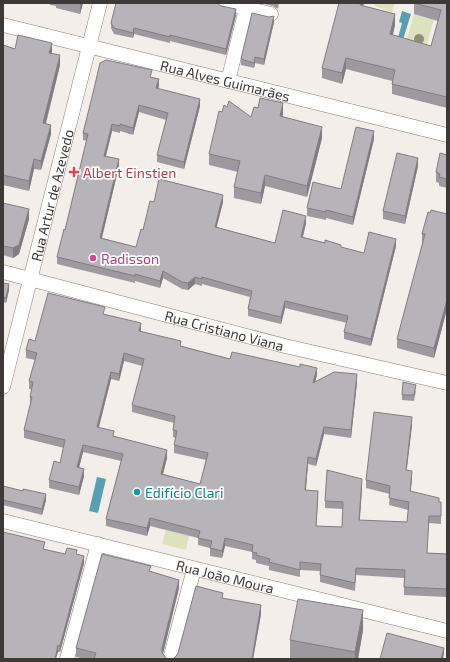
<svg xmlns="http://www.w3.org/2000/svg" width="450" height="662" font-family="'Exo 2',sans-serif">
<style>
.green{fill:#dbe2bd}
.water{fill:#5a9eb4}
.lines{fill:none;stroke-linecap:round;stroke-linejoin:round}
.minor-casing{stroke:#847e7b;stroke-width:15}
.minor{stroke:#fff;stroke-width:14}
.tree{fill:#8f8f75}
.wall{fill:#9d9a9f;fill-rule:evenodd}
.shaded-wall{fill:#7f7d82}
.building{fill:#b6b3b9;stroke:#7f7d82;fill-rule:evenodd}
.health-dot{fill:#e0444e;stroke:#fff;stroke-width:1.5}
.hotel-dot{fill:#d1479c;stroke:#fff;stroke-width:1.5}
.culture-dot{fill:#0f9aa8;stroke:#fff;stroke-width:1.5}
.labels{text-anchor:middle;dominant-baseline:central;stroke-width:3.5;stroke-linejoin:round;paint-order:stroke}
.street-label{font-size:14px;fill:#3c3938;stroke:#fff}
.health-label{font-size:14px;fill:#be3a42;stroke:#fff;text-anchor:start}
.hotel-label{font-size:14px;fill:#b23c85;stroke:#fff;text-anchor:start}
.culture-label{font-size:14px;fill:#0d838f;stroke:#fff;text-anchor:start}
</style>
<rect width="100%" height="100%" fill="#f4eeea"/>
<path class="green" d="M 375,3 L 395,3 L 392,12 L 374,6 Z
M 414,14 L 434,19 L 424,55 L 404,49 Z
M 166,530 L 189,536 L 186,550 L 162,544 Z"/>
<path class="water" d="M 402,11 L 411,14 L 401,46 L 396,45 L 402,23 L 399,22 Z
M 97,477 L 106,479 L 98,513 L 89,511 Z"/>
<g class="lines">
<g class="minor-casing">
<g id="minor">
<path d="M 223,3 L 271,14"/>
<path id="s1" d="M 3,25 L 447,135"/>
<path d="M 228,81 L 246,9"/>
<path id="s2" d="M 3,272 L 285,346 L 447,383"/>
<path id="s3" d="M 3,387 L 100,3"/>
<path id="s4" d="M 3,521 L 447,631"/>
<path d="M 67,659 L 98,544"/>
<path d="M 170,659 L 194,569"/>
</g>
</g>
<use href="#minor" class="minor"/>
</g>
<circle class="tree" cx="419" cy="39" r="5"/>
<path class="wall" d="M 50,3 L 83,3 L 80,14 L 56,8 L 56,6 L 50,5 Z
M 261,3 L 279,3 L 278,9 L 273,6 Z
M 364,3 L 363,6 L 395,25 L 393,35 L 431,46 L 438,21 L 414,14 L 414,3 L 447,3 L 447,108 L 392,94 L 392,81 L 346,69 L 342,84 L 322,78 L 322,68 Z
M 236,15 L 226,55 L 170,41 L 170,43 L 134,34 L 133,38 L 114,34 L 111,28 L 111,23 Z
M 274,22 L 264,65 L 255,63 L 254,68 L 241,65 L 241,59 Z
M 3,45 L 15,49 L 52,53 L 60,65 L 46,124 L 51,134 L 41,170 L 34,169 L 29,191 L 3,185 L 3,186 Z
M 152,77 L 159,86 L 158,89 L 200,106 L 184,169 L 157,162 L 157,155 L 166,120 L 139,112 L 133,135 L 120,131 L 120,133 L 112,131 L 106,156 L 119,166 L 102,238 L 136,247 L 154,202 L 223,202 L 216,227 L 275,243 L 306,223 L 303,237 L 364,253 L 396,246 L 371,346 L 344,339 L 344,332 L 347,323 L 285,308 L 281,324 L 248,316 L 248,309 L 250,297 L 202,284 L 202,286 L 195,284 L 188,290 L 182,289 L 163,278 L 160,288 L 135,281 L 135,283 L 57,264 L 57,257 L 65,230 L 87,141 L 83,140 L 83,133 Z
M 283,114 L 282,116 L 322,138 L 307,197 L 265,186 L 261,204 L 234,198 L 234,187 L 238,172 L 209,165 L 209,154 L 251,117 Z
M 374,139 L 353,225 L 326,218 L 326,220 L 307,216 L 307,208 L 341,189 Z
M 447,155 L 447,188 L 439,186 L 439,183 L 436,182 L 436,172 Z
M 418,166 L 405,224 L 383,219 L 383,211 Z
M 3,203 L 29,219 L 19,254 L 13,258 L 3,255 Z
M 430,213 L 447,214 L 447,309 L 434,358 L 397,348 L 397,339 L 423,243 L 422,243 L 422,234 Z
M 3,283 L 9,290 L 6,303 L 3,302 Z
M 105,314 L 141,331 L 181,346 L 230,359 L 317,375 L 315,382 L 357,382 L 351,438 L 324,434 L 316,466 L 308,464 L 306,490 L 318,498 L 316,526 L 342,527 L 343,509 L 325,508 L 325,501 L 362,487 L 360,520 L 407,522 L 408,510 L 389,505 L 390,494 L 366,488 L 366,480 L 412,425 L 406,470 L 412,478 L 410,492 L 439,502 L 441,510 L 441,524 L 429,523 L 427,553 L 447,554 L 447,597 L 404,595 L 404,578 L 356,575 L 355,591 L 320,582 L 320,571 L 300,570 L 300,577 L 269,570 L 269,566 L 256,563 L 256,560 L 252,559 L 252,552 L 225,546 L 222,558 L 210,556 L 210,548 L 198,545 L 198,538 L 150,526 L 147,536 L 106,526 L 106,519 L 121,461 L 83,452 L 79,468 L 84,476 L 79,495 L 49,488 L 49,480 L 60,463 L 64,448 L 24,438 L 24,430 L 31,405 L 30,404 L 30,397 L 32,389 L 29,389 L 29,381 L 35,360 L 26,358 L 26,350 L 35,341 ZM 124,361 L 142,366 L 132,405 L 132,412 L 174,423 L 173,430 L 173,437 L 176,438 L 174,445 L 174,453 L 206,460 L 200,484 L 163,474 L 167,458 L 114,436 L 98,428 L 111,379 L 119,381 Z
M 416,391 L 414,401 L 402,400 L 402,395 Z
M 3,486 L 46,500 L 42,515 L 3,505 Z
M 45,550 L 65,554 L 77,555 L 84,563 L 60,652 L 58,652 Z
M 151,571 L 179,588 L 163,654 L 167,659 L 173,659 L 176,656 L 223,598 L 261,614 L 253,659 L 86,659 L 76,657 L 76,648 Z
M 363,630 L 358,659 L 290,659 L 290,640 Z"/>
<path class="shaded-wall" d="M 80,3 L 83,3 L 80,14 Z
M 361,3 L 364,3 L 360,16 L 360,5 Z
M 236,9 L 236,15 L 226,55 L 226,49 Z
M 395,14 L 395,25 L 390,45 L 390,34 Z
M 274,16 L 274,22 L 264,65 L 264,59 Z
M 134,28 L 134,34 L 133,38 L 133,33 Z
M 52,43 L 52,53 L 49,62 L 49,53 Z
M 60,55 L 60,65 L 43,133 L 43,123 Z
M 255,57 L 255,63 L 254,68 L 254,63 Z
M 346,58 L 346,69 L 342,84 L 342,73 Z
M 159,79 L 159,86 L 156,95 L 156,88 Z
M 200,99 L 200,106 L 184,169 L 184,162 Z
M 283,103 L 283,114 L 280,127 L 280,116 Z
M 139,105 L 139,112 L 133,135 L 133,128 Z
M 112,124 L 112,131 L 104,163 L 104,156 Z
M 51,125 L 51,134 L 41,170 L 41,161 Z
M 322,127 L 322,138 L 307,197 L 307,186 Z
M 374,131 L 374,139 L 353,225 L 353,217 Z
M 418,158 L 418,166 L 405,224 L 405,216 Z
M 34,159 L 34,169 L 29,191 L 29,181 Z
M 119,159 L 119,166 L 100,245 L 100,238 Z
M 265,175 L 265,186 L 261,204 L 261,193 Z
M 223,195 L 223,202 L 215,234 L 215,227 Z
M 29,209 L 29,219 L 19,254 L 13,258 L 13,248 Z
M 306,216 L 306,223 L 301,244 L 301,237 Z
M 396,239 L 396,246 L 371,346 L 371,339 Z
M 163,271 L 163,278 L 160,288 L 160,281 Z
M 195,277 L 195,284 L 188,290 L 188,283 Z
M 9,284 L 9,290 L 6,303 L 6,298 Z
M 447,300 L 447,309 L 434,358 L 434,348 Z
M 285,301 L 285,308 L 281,324 L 281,317 Z
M 141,323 L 141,331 L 139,338 L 139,331 Z
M 124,353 L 124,361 L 119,381 L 119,374 Z
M 317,368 L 317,375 L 313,390 L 313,383 Z
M 111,372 L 111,379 L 97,435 L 97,427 Z
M 357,374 L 357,382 L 351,438 L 351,430 Z
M 412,417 L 412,425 L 406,477 L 406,470 Z
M 324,427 L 324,434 L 316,466 L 316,459 Z
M 83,445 L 83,452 L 77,475 L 77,467 Z
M 167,450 L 167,458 L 161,481 L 161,474 Z
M 308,457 L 308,464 L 305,497 L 305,490 Z
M 84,469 L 84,476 L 79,495 L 79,487 Z
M 412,471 L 412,478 L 410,499 L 410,491 Z
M 362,479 L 362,487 L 359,527 L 359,520 Z
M 318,491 L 318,498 L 316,533 L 316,526 Z
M 46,494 L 46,500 L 42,515 L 42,509 Z
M 150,518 L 150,526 L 147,536 L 147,528 Z
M 225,538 L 225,546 L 222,558 L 222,551 Z
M 84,556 L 84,563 L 60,652 L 60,646 Z
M 179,580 L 179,588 L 162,657 L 162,648 Z
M 261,605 L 261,614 L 253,659 L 252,659 Z
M 363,610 L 363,630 L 358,659 L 355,659 L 355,652 Z
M 58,645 L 58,652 L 56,659 L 55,659 Z
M 444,648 L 444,654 L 443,659 L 441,659 Z"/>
<path class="building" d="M 116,3 L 217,3 L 221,6 L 236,9 L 226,49 L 170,35 L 170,37 L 134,28 L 133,33 L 114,28 L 111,23 Z
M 339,3 L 361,3 L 360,5 L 395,14 L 390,34 L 431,46 L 441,10 L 414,3 L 447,3 L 447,97 L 392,84 L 395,70 L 346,58 L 342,73 L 322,68 Z
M 252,13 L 269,17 L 274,16 L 264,59 L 255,57 L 254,63 L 241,59 Z
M 18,35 L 52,43 L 49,53 L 60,55 L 43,123 L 51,125 L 41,161 L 34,159 L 29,181 L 3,175 L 3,177 L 3,45 L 15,49 Z
M 106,60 L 152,70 L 150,77 L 159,79 L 156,88 L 200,99 L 184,162 L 157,155 L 168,113 L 139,105 L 133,128 L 120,124 L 120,126 L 112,124 L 104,156 L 119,159 L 100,238 L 136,247 L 141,229 L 143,230 L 150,201 L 154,202 L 159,179 L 223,195 L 215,227 L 275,243 L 283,210 L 306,216 L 301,237 L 325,243 L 325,240 L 341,245 L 341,247 L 364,253 L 369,232 L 396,239 L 371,339 L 344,332 L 348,316 L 285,301 L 281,317 L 248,309 L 252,291 L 202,277 L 202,279 L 195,277 L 188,283 L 182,282 L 163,271 L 160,281 L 135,274 L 135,276 L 57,257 L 64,229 L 65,230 L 88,134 L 83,133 L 93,93 L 100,63 Z
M 260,98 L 283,103 L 280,116 L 322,127 L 307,186 L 265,175 L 261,193 L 234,187 L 240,161 L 209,154 L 219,111 L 222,112 L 224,105 L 227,107 L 229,101 L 251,117 L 254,107 L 258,108 Z
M 356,127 L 374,131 L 353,217 L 326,210 L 326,212 L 307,208 L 313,182 L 341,189 Z
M 397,153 L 418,158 L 405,216 L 383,211 Z
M 440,153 L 447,155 L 447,179 L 439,177 L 440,174 L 436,172 Z
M 3,203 L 29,209 L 19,245 L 13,248 L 3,246 Z
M 431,210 L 447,214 L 447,300 L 434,348 L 397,339 L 425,234 L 422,234 L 428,212 L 430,213 Z
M 3,283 L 9,284 L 6,298 L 3,297 Z
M 48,293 L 105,307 L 103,314 L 141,323 L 139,331 L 181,341 L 180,346 L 230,359 L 232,352 L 300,367 L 300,364 L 317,368 L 313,383 L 334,372 L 357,374 L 351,430 L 324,427 L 316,459 L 308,457 L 305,490 L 318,491 L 316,526 L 342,527 L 343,502 L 325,501 L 327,470 L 362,479 L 359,520 L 407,522 L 409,502 L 389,498 L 390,486 L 366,480 L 374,412 L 412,417 L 406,470 L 412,471 L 410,491 L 439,498 L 439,502 L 441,502 L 441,516 L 429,516 L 427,553 L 447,554 L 447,589 L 404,587 L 405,570 L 356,568 L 355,583 L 320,575 L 321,564 L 300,562 L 300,570 L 269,562 L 270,559 L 256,555 L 257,553 L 252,552 L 253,545 L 225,538 L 222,551 L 210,548 L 212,541 L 198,538 L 200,531 L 150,518 L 147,528 L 106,519 L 123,454 L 83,445 L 77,467 L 84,469 L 79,487 L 49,480 L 54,461 L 60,463 L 65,440 L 24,430 L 32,397 L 30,397 L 33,382 L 29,381 L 37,353 L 26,350 L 29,339 L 35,341 ZM 124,353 L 144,359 L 132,405 L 175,416 L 173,430 L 177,431 L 174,445 L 208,453 L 200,484 L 161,474 L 167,450 L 113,436 L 114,431 L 97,427 L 111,372 L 119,374 Z
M 403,382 L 416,385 L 414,395 L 402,395 Z
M 3,486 L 23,491 L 23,489 L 46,494 L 42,509 L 3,500 Z
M 3,532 L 45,542 L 43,549 L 65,554 L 67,548 L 77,550 L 76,554 L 84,556 L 60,646 L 58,645 L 55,659 L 3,659 Z
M 102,554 L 151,566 L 149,571 L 179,580 L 162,648 L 162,653 L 167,659 L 173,659 L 176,656 L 178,653 L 196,586 L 223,593 L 222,598 L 261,605 L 252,659 L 94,659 L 96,653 L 76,648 Z
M 298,599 L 363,610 L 355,652 L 290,640 Z
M 387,633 L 444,648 L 441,659 L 380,659 Z"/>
<path class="health-dot" d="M72 166h4v4h4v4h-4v4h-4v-4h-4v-4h4z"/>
<circle class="hotel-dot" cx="93" cy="258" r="4"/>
<circle class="culture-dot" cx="137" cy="492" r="4"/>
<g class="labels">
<g class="street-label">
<text stroke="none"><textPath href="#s1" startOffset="229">Rua Alves Guimarães</textPath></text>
<text stroke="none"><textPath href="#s3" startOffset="198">Rua Artur de Azevedo</textPath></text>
<text stroke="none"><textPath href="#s2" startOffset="229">Rua Cristiano Viana</textPath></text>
<text stroke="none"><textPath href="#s4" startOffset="229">Rua João Moura</textPath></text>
</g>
<g class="health-label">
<text x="83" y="172">Albert Einstien</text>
</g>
<g class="hotel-label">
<text x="101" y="258">Radisson</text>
</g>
<g class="culture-label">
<text x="145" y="492">Edifício Clari</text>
</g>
</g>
<rect width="450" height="662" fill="none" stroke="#3c3938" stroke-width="8"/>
</svg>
